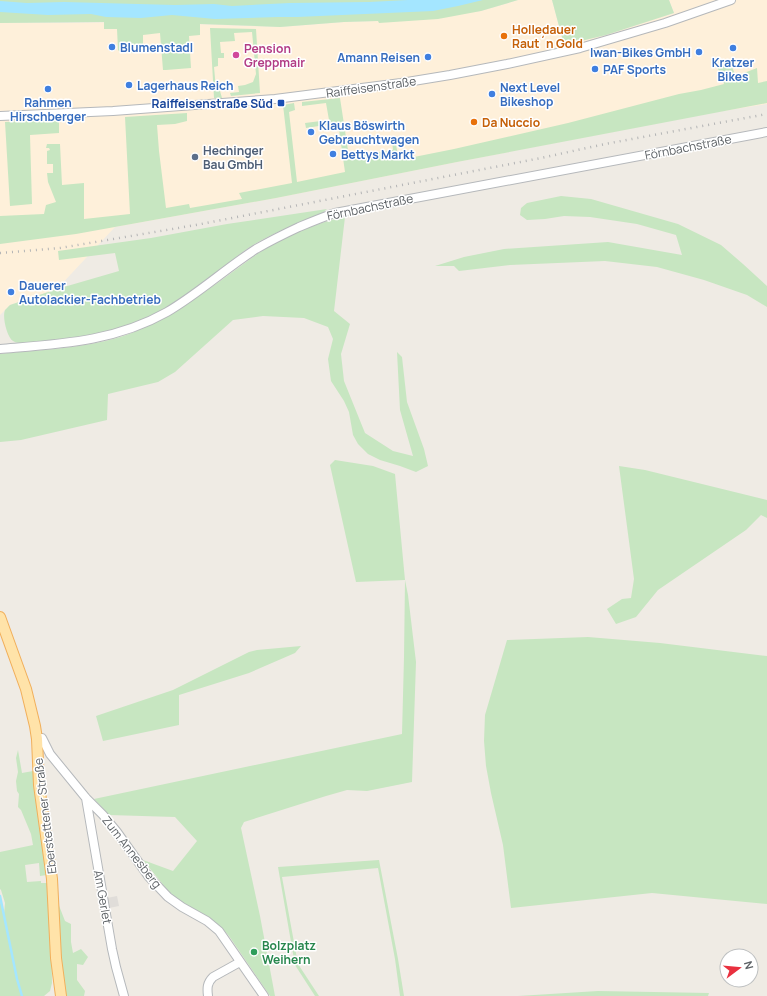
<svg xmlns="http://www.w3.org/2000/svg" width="767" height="996" font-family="Manrope,sans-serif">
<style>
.commercial{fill:#fef0da}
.industrial{fill:#e0ddd9}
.green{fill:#c7e6c1}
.water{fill:#a4e6ff}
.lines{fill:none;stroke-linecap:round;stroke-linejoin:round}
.stream{stroke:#a4e6ff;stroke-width:2.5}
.minor-casing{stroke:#b5b8bb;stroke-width:10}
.major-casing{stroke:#f1af5b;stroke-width:12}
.minor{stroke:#fff;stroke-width:8}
.major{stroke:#ffe3a9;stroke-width:10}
.rail{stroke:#b3b4b5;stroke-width:2.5;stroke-dasharray:1 5;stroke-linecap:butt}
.food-dot{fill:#e8710a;stroke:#fff;stroke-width:1.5}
.shop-dot{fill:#3f7fe0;stroke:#fff;stroke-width:1.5}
.hotel-dot{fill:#d1479c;stroke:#fff;stroke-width:1.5}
.transit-dot{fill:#1a4fb4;stroke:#fff;stroke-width:1.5}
.service-dot{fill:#5c6f8a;stroke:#fff;stroke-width:1.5}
.leisure-dot{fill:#2e9e5b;stroke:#fff;stroke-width:1.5}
.labels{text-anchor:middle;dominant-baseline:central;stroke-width:3;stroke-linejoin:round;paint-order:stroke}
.food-label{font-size:12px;font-weight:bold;fill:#c56008;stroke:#fff;text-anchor:start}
.shop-label{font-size:12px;font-weight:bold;fill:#366cbe;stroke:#fff;text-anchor:start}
.hotel-label{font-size:12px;font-weight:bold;fill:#b23c85;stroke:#fff;text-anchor:start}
.street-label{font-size:12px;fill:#5c6165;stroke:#fff}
.transit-label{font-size:12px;font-weight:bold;fill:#164399;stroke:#fff;text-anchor:end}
.service-label{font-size:12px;font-weight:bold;fill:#4e5e75;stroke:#fff;text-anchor:start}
.leisure-label{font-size:12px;font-weight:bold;fill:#27864d;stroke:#fff;text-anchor:start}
</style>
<rect width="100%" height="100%" fill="#efebe4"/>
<path class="commercial" d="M 518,0 L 552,0 L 564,45 L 606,35 L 674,13 L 669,0 L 767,0 L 767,104 L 710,113 L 457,162 L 276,198 L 115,227 L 57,289 L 10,305 L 0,315 L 0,23 L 61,23 L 141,22 L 280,27 L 344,22 L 378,21 L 481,11 Z"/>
<path class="industrial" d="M 117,896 L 119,906 L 109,908 L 107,898 Z"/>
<path class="green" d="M 0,0 L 518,0 L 481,11 L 438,19 L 379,23 L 378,21 L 344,22 L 280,27 L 200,24 L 200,35 L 189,36 L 191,68 L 166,70 L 163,70 L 160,33 L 143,35 L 143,51 L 145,51 L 145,53 L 121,53 L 118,50 L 117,29 L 104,29 L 104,22 L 0,23 Z
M 552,0 L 669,0 L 674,13 L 606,35 L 564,45 Z
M 210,28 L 256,29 L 260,93 L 231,96 L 230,93 L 239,92 L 238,86 L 245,85 L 253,82 L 256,74 L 252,32 L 234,33 L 235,41 L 220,42 L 221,53 L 224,53 L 224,58 L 218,58 L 218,66 L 214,67 L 216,89 L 220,91 L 222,98 L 214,98 Z
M 730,63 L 736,76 L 757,68 L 758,83 L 767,81 L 767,103 L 457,162 L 276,198 L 76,234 L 0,244 L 0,216 L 44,214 L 46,205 L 56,202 L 48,182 L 47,173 L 53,173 L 53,164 L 47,164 L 47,151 L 50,150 L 49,148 L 46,148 L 47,144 L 60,144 L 62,185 L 84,183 L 84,219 L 130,214 L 125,117 L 187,113 L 187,121 L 175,124 L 157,125 L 159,151 L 166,208 L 189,204 L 190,208 L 242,199 L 239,193 L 292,183 L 283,105 L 294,103 L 295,110 L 289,112 L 297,182 L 345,172 L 338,123 L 306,128 L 305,123 L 329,120 L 326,103 L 302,106 L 302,102 L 340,98 L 349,157 L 393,150 L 392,141 L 395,140 L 399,160 L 454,149 L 568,123 L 679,94 L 701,90 L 724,84 L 717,66 L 724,66 Z
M 59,119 L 59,133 L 30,135 L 32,204 L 10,206 L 5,122 Z
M 561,196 L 591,199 L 678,224 L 721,245 L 743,264 L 767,286 L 767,307 L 747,295 L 704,280 L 657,267 L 605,261 L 510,265 L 459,271 L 454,266 L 435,266 L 464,257 L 504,249 L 608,242 L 682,255 L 676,235 L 637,224 L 590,217 L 564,216 L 545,219 L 527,220 L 520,215 L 521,208 L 527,203 Z
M 327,209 L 320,215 C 294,225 267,235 244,251 C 217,271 194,295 164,310 C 137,323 109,333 81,338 C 62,341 42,341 23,343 C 20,343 16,343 13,341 C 7,337 2,317 5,310 C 6,309 9,306 10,305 L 57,289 L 119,271 L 115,253 L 59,260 L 58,251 L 151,238 L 227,224 Z
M 345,217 L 334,311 L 350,324 L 341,354 L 344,381 L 365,433 L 393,451 L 413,456 L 400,410 L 397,352 L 402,357 L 407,402 L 424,449 L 428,466 L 416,472 L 400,466 L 380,460 L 368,454 L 358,444 L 353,435 L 349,412 L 344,401 L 331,381 L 328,359 L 333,339 L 328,327 L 304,318 L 263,316 L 233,320 L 175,372 L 158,382 L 108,394 L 107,420 L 21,440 L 0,442 L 0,354 C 43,349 87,349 129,334 C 136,332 143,327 151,324 C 192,304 228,275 264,249 C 289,235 317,222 345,217 Z
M 335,460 L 373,466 L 395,474 L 405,580 L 408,595 L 416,662 L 412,782 L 367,791 L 347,790 L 326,796 L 244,822 L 241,828 L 260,916 L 275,996 L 270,996 L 229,936 L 222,928 L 214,923 L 191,909 L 169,892 L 143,860 L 173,871 L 197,841 L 175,817 L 109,815 L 94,799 L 402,734 L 404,657 L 405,580 L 356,582 L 330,465 Z
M 619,466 L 645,470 L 767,500 L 767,518 L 761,515 L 746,530 L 658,590 L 636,617 L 616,624 L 607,609 L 622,599 L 631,598 L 634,579 Z
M 588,637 L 660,643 L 767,656 L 767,904 L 652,893 L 511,908 L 503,845 L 491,793 L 486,766 L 484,741 L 485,715 L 507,640 Z
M 301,646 L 295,653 L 249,673 L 179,695 L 179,725 L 103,741 L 96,716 L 173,690 L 249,652 L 257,650 Z
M 18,750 L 22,773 L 33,771 L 47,875 L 40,876 L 39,863 L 25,865 L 27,882 L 41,881 L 41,883 L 48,883 L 51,925 L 52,983 L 50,991 L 44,996 L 0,996 L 0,901 L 4,914 L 5,903 L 1,890 L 0,889 L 0,852 L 33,845 L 31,834 L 21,810 L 18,807 L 19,794 L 17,791 L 16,781 L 18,772 L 16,758 Z
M 379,860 L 398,959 L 404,996 L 400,996 L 395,959 L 378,868 L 282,877 L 298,964 L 319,996 L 315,996 L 295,965 L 278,867 Z
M 58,903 L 65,921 L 71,924 L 71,942 L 73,953 L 81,949 L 88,957 L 83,965 L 77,964 L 77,980 L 85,991 L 84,996 L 66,996 L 60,963 Z
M 598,991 L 709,993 L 708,996 L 518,996 Z"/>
<path class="water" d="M 408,0 L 483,0 L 458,6 L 433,11 L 297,17 L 278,17 L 215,19 L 172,15 L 141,18 L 106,17 L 91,14 L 48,15 L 0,12 L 0,1 L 27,3 L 64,2 L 175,5 L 214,4 L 232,6 L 290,3 L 369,2 Z"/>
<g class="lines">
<path class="stream" d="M 0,896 L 17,979 L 22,996"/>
<g class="minor-casing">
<path id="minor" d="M 0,116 L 113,111 L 275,99 L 401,83 L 450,75 L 507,64 L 580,48 L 665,23 L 731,0
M 0,349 C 59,344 114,342 167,312 C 198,294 225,269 256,249 C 270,241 284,234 299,227 C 311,222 323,217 335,213 L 767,132
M 37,739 L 42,738 L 50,754 L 86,798 L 103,815 L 117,832 L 149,877 L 168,897 L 182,907 L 207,921 L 219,931 L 264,996
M 86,798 L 112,949 L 116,967 L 124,996
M 208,996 C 207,988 207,983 213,977 L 240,962"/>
</g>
<g class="major-casing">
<path id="major" d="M 0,617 L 26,689 L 35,726 L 37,739 L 39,785 L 52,879 L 56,958 L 61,996"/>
</g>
<use href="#minor" class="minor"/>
<use href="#major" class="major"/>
<path class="rail" d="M 0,253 L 60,248 L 196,225 L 541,158 L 605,144 L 767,114"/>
</g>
<g class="food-dot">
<circle cx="504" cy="36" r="4"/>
<circle cx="474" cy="122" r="4"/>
</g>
<g class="shop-dot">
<circle cx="112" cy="47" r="4"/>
<circle cx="733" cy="48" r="4"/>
<circle cx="699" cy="52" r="4"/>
<circle cx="428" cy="57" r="4"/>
<circle cx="595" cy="69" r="4"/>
<circle cx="129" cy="85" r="4"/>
<circle cx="48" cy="89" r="4"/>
<circle cx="492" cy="94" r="4"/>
<circle cx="311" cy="132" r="4"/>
<circle cx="333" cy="154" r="4"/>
<circle cx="11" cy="292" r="4"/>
</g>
<circle class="hotel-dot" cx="236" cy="55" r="4"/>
<rect class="transit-dot" x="277" y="99" width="8" height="8" rx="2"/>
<circle class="service-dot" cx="195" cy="157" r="4"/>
<circle class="leisure-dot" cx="254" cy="952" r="4"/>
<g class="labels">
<g class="food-label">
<text x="512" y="29">Holledauer<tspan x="512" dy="14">Raut´n Gold</tspan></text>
<text x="482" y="122">Da Nuccio</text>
</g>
<g class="shop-label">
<text x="120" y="47">Blumenstadl</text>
<text x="691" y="52" text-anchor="end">Iwan-Bikes GmbH</text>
<text x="420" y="57" text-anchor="end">Amann Reisen</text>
<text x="733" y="62" text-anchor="middle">Kratzer<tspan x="733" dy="14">Bikes</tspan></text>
<text x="603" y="69">PAF Sports</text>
<text x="137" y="85">Lagerhaus Reich</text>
<text x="500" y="87">Next Level<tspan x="500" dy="14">Bikeshop</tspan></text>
<text x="48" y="102" text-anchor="middle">Rahmen<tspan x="48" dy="14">Hirschberger</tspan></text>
<text x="319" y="125">Klaus Böswirth<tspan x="319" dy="14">Gebrauchtwagen</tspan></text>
<text x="341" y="154">Bettys Markt</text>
<text x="19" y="285">Dauerer<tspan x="19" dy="14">Autolackier-Fachbetrieb</tspan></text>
</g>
<g class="hotel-label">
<text x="244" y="48">Pension<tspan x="244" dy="14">Greppmair</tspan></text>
</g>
<g class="street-label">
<text transform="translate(371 87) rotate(-8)">Raiffeisenstraße</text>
<text transform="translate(688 147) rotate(-11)">Förnbachstraße</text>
<text transform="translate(370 207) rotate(-12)">Förnbachstraße</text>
<text transform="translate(45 816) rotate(-97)">Eberstettener Straße</text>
<text transform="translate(132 852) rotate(52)">Zum Annesberg</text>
<text transform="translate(103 897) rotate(80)">Am Gerlet</text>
</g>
<g class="transit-label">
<text x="273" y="103">Raiffeisenstraße Süd</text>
</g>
<g class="service-label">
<text x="203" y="150">Hechinger<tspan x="203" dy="14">Bau GmbH</tspan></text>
</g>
<g class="leisure-label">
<text x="262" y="945">Bolzplatz<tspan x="262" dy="14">Weihern</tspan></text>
</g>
</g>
<g transform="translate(739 968) rotate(74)"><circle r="19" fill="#ffffff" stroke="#bec0c1"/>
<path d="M0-3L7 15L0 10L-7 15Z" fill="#e9303f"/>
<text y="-6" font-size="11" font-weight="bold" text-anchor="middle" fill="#5c6165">N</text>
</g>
</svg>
